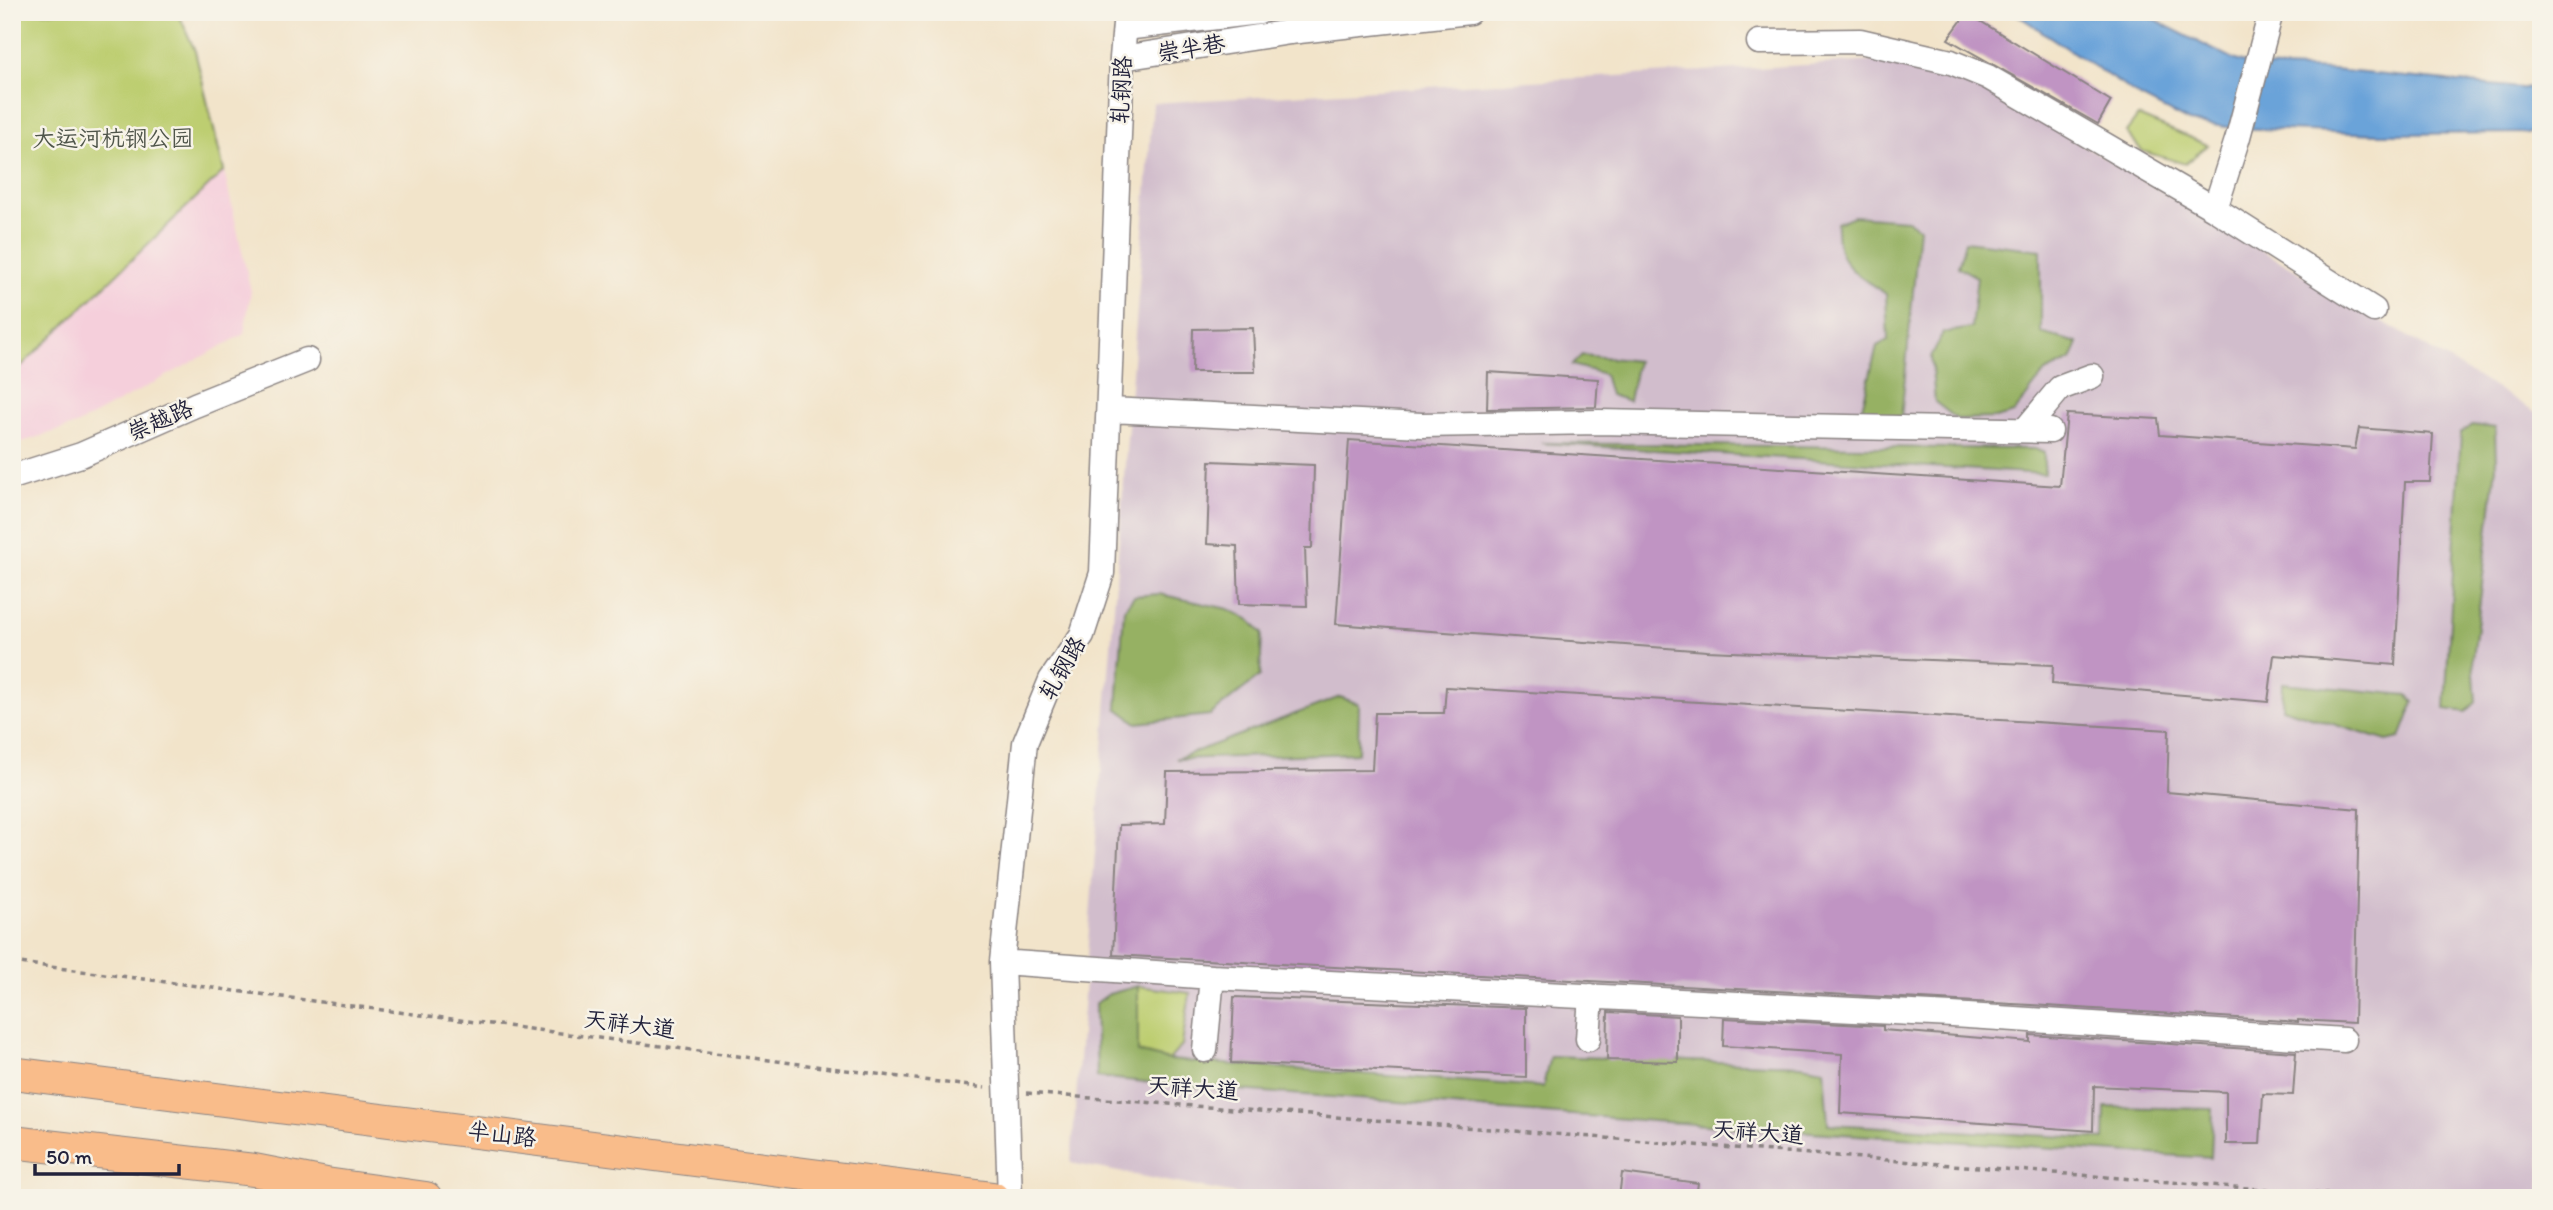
<svg xmlns="http://www.w3.org/2000/svg" width="2553" height="1210" font-family="Itim,'LXGW WenKai TC',sans-serif">
<style>
.built{fill:#f5cfdb}
.industrial{fill:#d1bdcc}
.green{fill:#bdce71;stroke:#707856;stroke-width:2}
.forest{fill:#96b163;stroke:#5c6a4f;stroke-width:2}
.water{fill:#6aa3d9;stroke:#46628a;stroke-width:2}
.building{fill:#c094c3}
.lines{fill:none;stroke-linecap:round;stroke-linejoin:round}
.minor-casing{stroke:#8a8382;stroke-width:27}
.major-casing{stroke:#8a8382;stroke-width:34}
.path{stroke:#8a8382;stroke-width:3.5;stroke-dasharray:5 5;stroke-linecap:butt}
.minor{stroke:#fff;stroke-width:24}
.major{stroke:#f9bc8a;stroke-width:32}
.labels{text-anchor:middle;dominant-baseline:central;stroke-width:5;stroke-linejoin:round;paint-order:stroke}
.street-label{font-size:23px;fill:#22223b;stroke:#f7f3e8}
.park-label{font-size:23px;fill:#50564b;stroke:#f7f3e8}
</style>
<rect width="100%" height="100%" fill="#f7f3e8"/>
<filter id="ink" filterUnits="userSpaceOnUse"><feTurbulence type="fractalNoise" baseFrequency=".0143" numOctaves="2"/><feDisplacementMap in="SourceGraphic" scale="14" xChannelSelector="R" yChannelSelector="G"/><feConvolveMatrix kernelMatrix="1 2 1 2 8 2 1 2 1" color-interpolation-filters="sRGB"/></filter>
<filter id="wash" filterUnits="userSpaceOnUse"><feTurbulence type="fractalNoise" baseFrequency=".00686" numOctaves="4" result="noise"/><feDisplacementMap in="SourceGraphic" scale="28" xChannelSelector="R" yChannelSelector="G"/><feGaussianBlur stdDeviation="1.57" result="paint"/><feColorMatrix in="noise" values="0 0 0 0 0 0 0 0 0 0 0 0 0 0 0 0 0 1.4 0 .05"/><feComposite in="paint" operator="in"/></filter>
<g filter="url(#wash)">
<rect width="100%" height="100%" fill="#f2e4ca"/>
<path class="built" d="M 224,171 L 251,291 L 244,334 L 76,425 L 12,445 L 12,375 Z"/>
<path class="industrial" d="M 1893,60 L 1992,91 L 2541,415 L 2541,1198 L 1257,1198 L 1071,1163 L 1153,103 Z"/>
<path class="green" d="M 12,12 L 178,12 L 195,51 L 224,171 L 12,375 Z
M 2138,116 L 2208,145 L 2185,164 L 2142,151 L 2126,132 Z
M 1138,986 L 1190,993 L 1182,1045 L 1169,1060 L 1138,1053 Z"/>
<path class="forest" d="M 1854,216 L 1907,220 L 1919,228 L 1901,419 L 1860,416 L 1877,346 L 1888,340 L 1886,294 C 1854,273 1835,264 1837,223 Z
M 1965,241 L 2041,250 L 2041,333 L 2078,343 L 2071,360 L 2045,372 L 2014,413 L 1996,418 L 1957,419 L 1935,402 L 1931,357 L 1943,333 L 1971,328 L 1977,277 L 1958,267 Z
M 1582,355 L 1637,361 L 1629,401 L 1610,395 L 1604,374 L 1572,365 Z
M 2472,425 L 2495,428 L 2496,467 L 2473,659 L 2476,702 L 2466,712 L 2445,709 L 2461,433 Z
M 1541,443 L 2035,449 L 2044,453 L 2044,474 Z
M 1159,594 L 1228,609 L 1250,620 L 1262,633 L 1260,676 L 1210,715 L 1137,723 L 1117,708 L 1124,609 L 1134,596 Z
M 2283,683 L 2407,695 L 2414,701 L 2400,738 L 2387,741 L 2282,708 Z
M 1340,697 L 1359,704 L 1358,753 L 1176,759 Z
M 1138,986 L 1138,1052 L 1169,1060 L 1543,1087 L 1550,1056 L 1801,1065 L 1824,1069 L 1828,1124 L 2104,1139 L 2105,1107 L 2213,1109 L 2211,1158 L 1734,1127 L 1185,1086 L 1097,1077 L 1095,1004 L 1109,994 Z"/>
<path class="water" d="M 2013,12 L 2139,12 L 2230,58 L 2256,67 L 2333,70 L 2541,90 L 2541,133 L 2379,134 L 2234,128 L 2189,122 L 2140,97 Z"/>
<g id="blocks">
<path class="building" d="M 1967,13 L 2111,101 L 2098,124 L 1948,39 Z
M 1253,328 L 1255,372 L 1192,372 L 1193,329 Z
M 1488,372 L 1598,379 L 1596,407 L 1487,409 Z
M 2067,414 L 2158,419 L 2160,435 L 2355,449 L 2359,428 L 2433,434 L 2430,482 L 2405,482 L 2395,665 L 2274,655 L 2268,702 L 2052,684 L 2053,665 L 1707,651 L 1336,624 L 1349,440 L 2060,486 Z
M 1210,461 L 1314,465 L 1312,548 L 1305,548 L 1307,606 L 1239,604 L 1237,546 L 1207,544 Z
M 1446,687 L 2169,730 L 2167,792 L 2359,809 L 2354,1023 L 2298,1020 L 2298,1022 L 2031,1005 L 1113,955 L 1119,825 L 1165,824 L 1167,772 L 1372,770 L 1375,713 L 1444,713 Z
M 1234,997 L 1526,1008 L 1526,1077 L 1231,1063 Z
M 1608,1012 L 1678,1016 L 1678,1062 L 1607,1060 Z
M 1724,1018 L 1883,1026 L 1883,1030 L 2030,1042 L 2030,1035 L 2296,1052 L 2293,1095 L 2263,1094 L 2260,1144 L 2226,1144 L 2226,1092 L 2094,1086 L 2093,1131 L 1840,1113 L 1842,1054 L 1723,1046 Z
M 1622,1173 L 1698,1183 L 1696,1198 L 1619,1198 Z"/>
</g>
</g>
<g filter="url(#ink)">
<use href="#blocks" fill-opacity="0" stroke="#8a8382" stroke-width="2"/>
<g class="lines">
<g class="minor-casing">
<path id="minor" d="M 1125,28 L 1259,12
M 1759,42 L 1860,41 L 1951,62 L 1988,77 L 2215,209 L 2374,310
M 1122,58 L 1290,32 L 1469,12
M 2215,209 L 2238,137 L 2271,12
M 1110,410 L 1422,425 L 1599,422 L 2050,431
M 2026,429 L 2060,388 L 2092,376
M 12,477 L 81,455 L 195,405 L 307,360
M 1002,962 L 1212,977 L 1952,1015 L 2344,1040
M 1588,1039 L 1591,996
M 1205,1050 L 1212,977
M 1010,1198 L 1002,962 L 1025,743 L 1051,680 L 1082,635 L 1102,573 L 1122,58 L 1126,12"/>
</g>
<g class="major-casing">
<path id="major" d="M 12,1073 L 993,1198
M 12,1142 L 254,1170 L 326,1184 L 426,1198"/>
</g>
<path class="path" d="M 12,962 L 985,1088
M 1027,1093 L 2376,1198"/>
<use href="#minor" class="minor"/>
<use href="#major" class="major"/>
</g>
</g>
<g class="labels">
<g class="street-label">
<text transform="translate(1191 48) rotate(-9)">崇半巷</text>
<text transform="translate(1121 90) rotate(-87)">轧钢路</text>
<text transform="translate(160 420) rotate(-24)">崇越路</text>
<text transform="translate(1062 668) rotate(-60)">轧钢路</text>
<text transform="translate(630 1024) rotate(7)">天祥大道</text>
<text transform="translate(1193 1088) rotate(4)">天祥大道</text>
<text transform="translate(1758 1132) rotate(4)">天祥大道</text>
<text transform="translate(502 1134) rotate(7)">半山路</text>
</g>
<g class="park-label">
<text x="113" y="138">大运河杭钢公园</text>
</g>
</g>
<rect width="2553" height="1210" fill="none" stroke="#f7f3e8" stroke-width="42"/>
<path d="M35 1164v10h144v-10" fill="none" stroke="#22223b" stroke-width="3.5"/>
<text x="46" y="1164" font-size="21" fill="#22223b" stroke="#f7f3e8" stroke-width="5" paint-order="stroke">50 m</text>
</svg>
